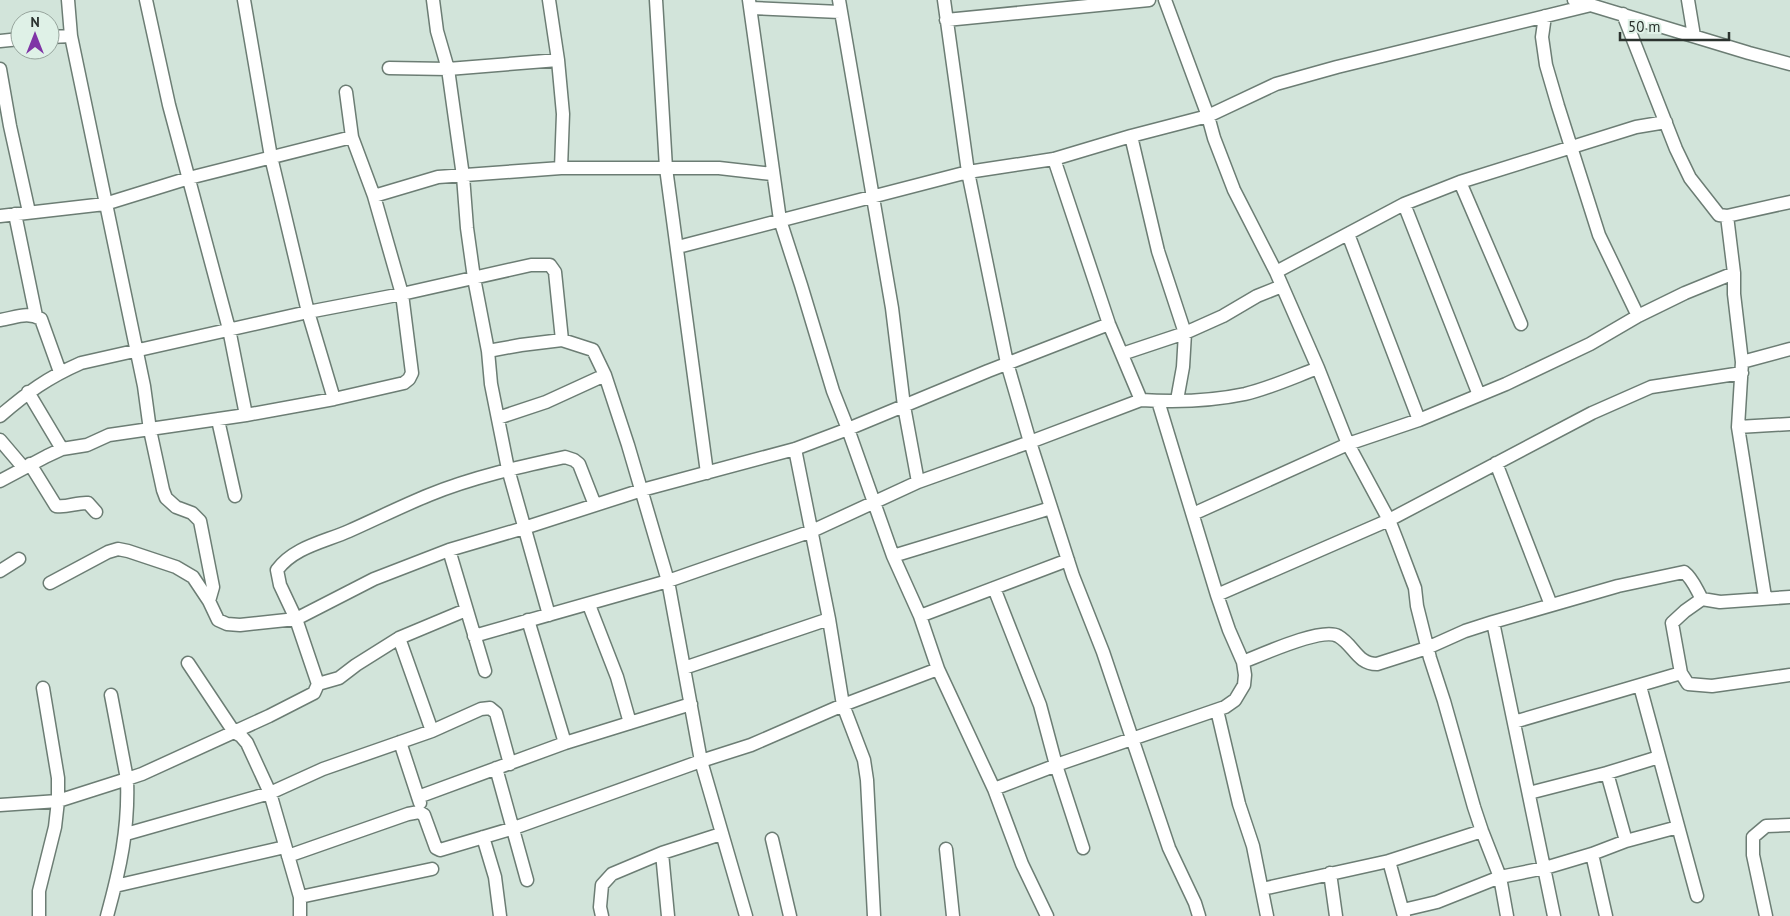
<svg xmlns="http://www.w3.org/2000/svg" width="1790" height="916" font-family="'PT Sans',sans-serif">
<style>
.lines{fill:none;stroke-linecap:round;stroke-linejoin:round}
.minor-casing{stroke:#6c7d74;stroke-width:15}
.minor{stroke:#fff;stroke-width:12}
</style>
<rect width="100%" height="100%" fill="#d2e4da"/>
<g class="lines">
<g class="minor-casing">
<path id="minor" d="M 68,0 L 71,36 L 144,386 L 150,430 L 163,490 L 166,498 L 176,507 L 192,513 L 200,521 L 213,587 L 209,601
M 146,0 L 169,105 L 229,329 L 246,415
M 244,0 L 271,157 L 308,312 L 334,399
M 433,0 L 437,31 L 448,69 L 463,176 L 467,228 L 474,278 L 488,351 L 491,384 L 508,469 L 549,615
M 549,0 L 558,60 L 563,114 L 561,168
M 656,0 L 666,168 L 707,473
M 749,0 L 780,220 L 801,285 L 833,391 L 848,429 L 893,556 L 920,616 L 938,669 L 994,789 L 1022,864 L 1047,916
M 839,0 L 892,308 L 904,406 L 918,482
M 944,0 L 968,172 L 1007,363 L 1030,442 L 1073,576 L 1103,652 L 1169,848 L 1195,903 L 1199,916
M 1165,0 L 1208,116 L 1214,138 L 1234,190 L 1276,272 L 1318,368 L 1348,444 L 1389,520 L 1398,543 L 1415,588 L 1417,606 L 1430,658 L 1444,701 L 1474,807 L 1482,831 L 1500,877 L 1507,916
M 1574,0 L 1749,53 L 1790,64
M 1688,0 L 1694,36
M 751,8 L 840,12
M 1623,14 L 1676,149 L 1690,178 L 1719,215 L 1727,216 L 1790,202
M 1545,16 L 1542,37 L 1546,65 L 1558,106 L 1599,235 L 1638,316
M 946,20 L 1149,0
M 50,37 L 71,36
M 0,41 L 20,39
M 389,68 L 448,69 L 558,60
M 0,69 L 10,126 L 29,212
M 1131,136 L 1158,251 L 1185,333 L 1183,367 L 1177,400
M 1054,159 L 1109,324 L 1141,400
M 1460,182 L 1521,324
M 374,196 L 438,177 L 561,168 L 719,168 L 772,174
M 1404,204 L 1479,395
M 15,214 L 36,316
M 0,216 L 105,204 L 189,178 L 352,137
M 1348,234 L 1419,420
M 678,247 L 968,172 L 1054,159 L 1131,136 L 1208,116 L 1276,84 L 1337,67 L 1591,5
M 1276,272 L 1404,204 L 1460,182 L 1636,127 L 1666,122
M 1734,273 L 1734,294 L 1742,362 L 1738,427
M 0,320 C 15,318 27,311 41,319 L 60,372
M 488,351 L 521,345 L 562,340 L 593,350 L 605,375 L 628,445 L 668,581 L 701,761 L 746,916
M 1122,354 L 1185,333 L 1223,316 L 1257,296 L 1282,286
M 1742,362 L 1790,349
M 28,392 L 62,449
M 0,416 C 28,392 47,378 81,363 L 308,312 L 402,294 L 531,265 L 550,265 L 555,272 L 562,340
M 498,418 L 546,402 L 605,375
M 218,420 L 235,496
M 0,440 L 23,467
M 795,449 L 829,619 L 843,705 L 864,760 L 867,780 L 874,916
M 1496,463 L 1551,605
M 30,464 L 56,506 C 67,508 77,502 88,503 L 96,512
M 0,481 L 47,456 L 62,449 L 87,445 L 109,435 L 246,415 L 334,399 L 404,383 L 409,379 L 412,373 L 402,294 L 374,196 L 352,137 L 346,92
M 1193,514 L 1348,444 L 1419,420 L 1506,384 L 1590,344 L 1638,316 L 1685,293 L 1734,273 L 1727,216
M 449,550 L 485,671
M 893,556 L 1051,508
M 0,571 L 19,559
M 50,583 L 108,552 L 118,549 L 128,551 L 176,567 L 193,577 L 209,601 L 218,620 L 227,624 L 240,625 L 296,619 L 374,579 L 449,550 L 524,528 L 642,490 L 795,449 L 848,429 L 988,371 L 1109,324
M 994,588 L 1040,705 L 1056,765 L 1083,848
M 1217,595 L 1389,520 L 1592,413 L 1651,387 L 1742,373
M 1765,597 L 1738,427 L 1790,424
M 1702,599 L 1685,611 L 1672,623 L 1681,673 L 1688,684 L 1712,686 L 1790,675
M 589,605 L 617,677 L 630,723
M 920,616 L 1068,560
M 528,620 L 565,743
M 1493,622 L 1554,916
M 474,636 L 668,581 L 812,531 L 918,482 L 1030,442 L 1141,400 C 1174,402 1212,401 1245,394 C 1270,388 1294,377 1318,368
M 399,638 L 432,731
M 1243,662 C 1261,655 1321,627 1338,636 C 1354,645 1357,664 1377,664 L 1427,648 L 1465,631 L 1493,622 L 1618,586 L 1684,572 C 1693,579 1696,589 1702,599 L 1720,602 L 1790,597
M 188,663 L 234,732 L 241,736 L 247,743 L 270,793 L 300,897 L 300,916
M 684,668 L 829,619
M 318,684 L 339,678 L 356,665 L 399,638 L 466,610
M 1640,686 L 1697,896
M 1217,710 L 1239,804 L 1253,846 L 1267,916
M 1514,722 L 1681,673
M 400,742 L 420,803
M 496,768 L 527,880
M 1607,773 L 1659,757
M 994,789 L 1062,763 L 1225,707 L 1235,700 L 1244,685 L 1245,675 L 1243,662 L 1229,630 L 1217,595 L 1158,401
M 1529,793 L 1607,773 L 1626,841
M 418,797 L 565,743 L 691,704
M 0,805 L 58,801 L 127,779 L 111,695
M 126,834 L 270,793 L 323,769 L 432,731 L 481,709 L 490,708 L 496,713 L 510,764
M 483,837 L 495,877 L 500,916
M 772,839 L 790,916
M 946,849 L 953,916
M 662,853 L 668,916
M 1592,854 L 1606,916
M 288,856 L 408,814 L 419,812 L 424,815 L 436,848 L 440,850 L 514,828 L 701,761 L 751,745 L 843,705 L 938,669
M 1389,861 L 1482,831
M 1330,873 L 1336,916
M 115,886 L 285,847
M 1262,889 L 1389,861 L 1404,916
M 300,897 L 432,869
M 1403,910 L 1437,902 L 1500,877 L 1545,868 L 1592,854 L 1626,841 L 1678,827
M 39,916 L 39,891 L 55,827 L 58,801 L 58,778 L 43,688
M 107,916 C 120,869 129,828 127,779 L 142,774 L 269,716 L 314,693 L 318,684 L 296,619 L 280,585 L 277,570 C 294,547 324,542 349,531 C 376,519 402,506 429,495 C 473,477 519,467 565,457 L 574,460 L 579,464 L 595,505
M 602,916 L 600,907 L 602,885 L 612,874 L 662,853 L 721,834
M 1766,916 L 1753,855 L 1753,837 L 1766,826 L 1790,825"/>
</g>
<use href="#minor" class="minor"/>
</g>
<g transform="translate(35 35)"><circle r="24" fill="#dff1e7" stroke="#97a59d"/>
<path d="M0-4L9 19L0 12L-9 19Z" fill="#7f34a6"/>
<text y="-8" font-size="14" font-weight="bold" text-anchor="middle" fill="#2b322e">N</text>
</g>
<path d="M1620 32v8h109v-8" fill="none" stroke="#2b322e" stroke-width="2.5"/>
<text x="1628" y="32" font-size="15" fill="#2b322e" stroke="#dff1e7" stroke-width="4" paint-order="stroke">50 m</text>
</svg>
